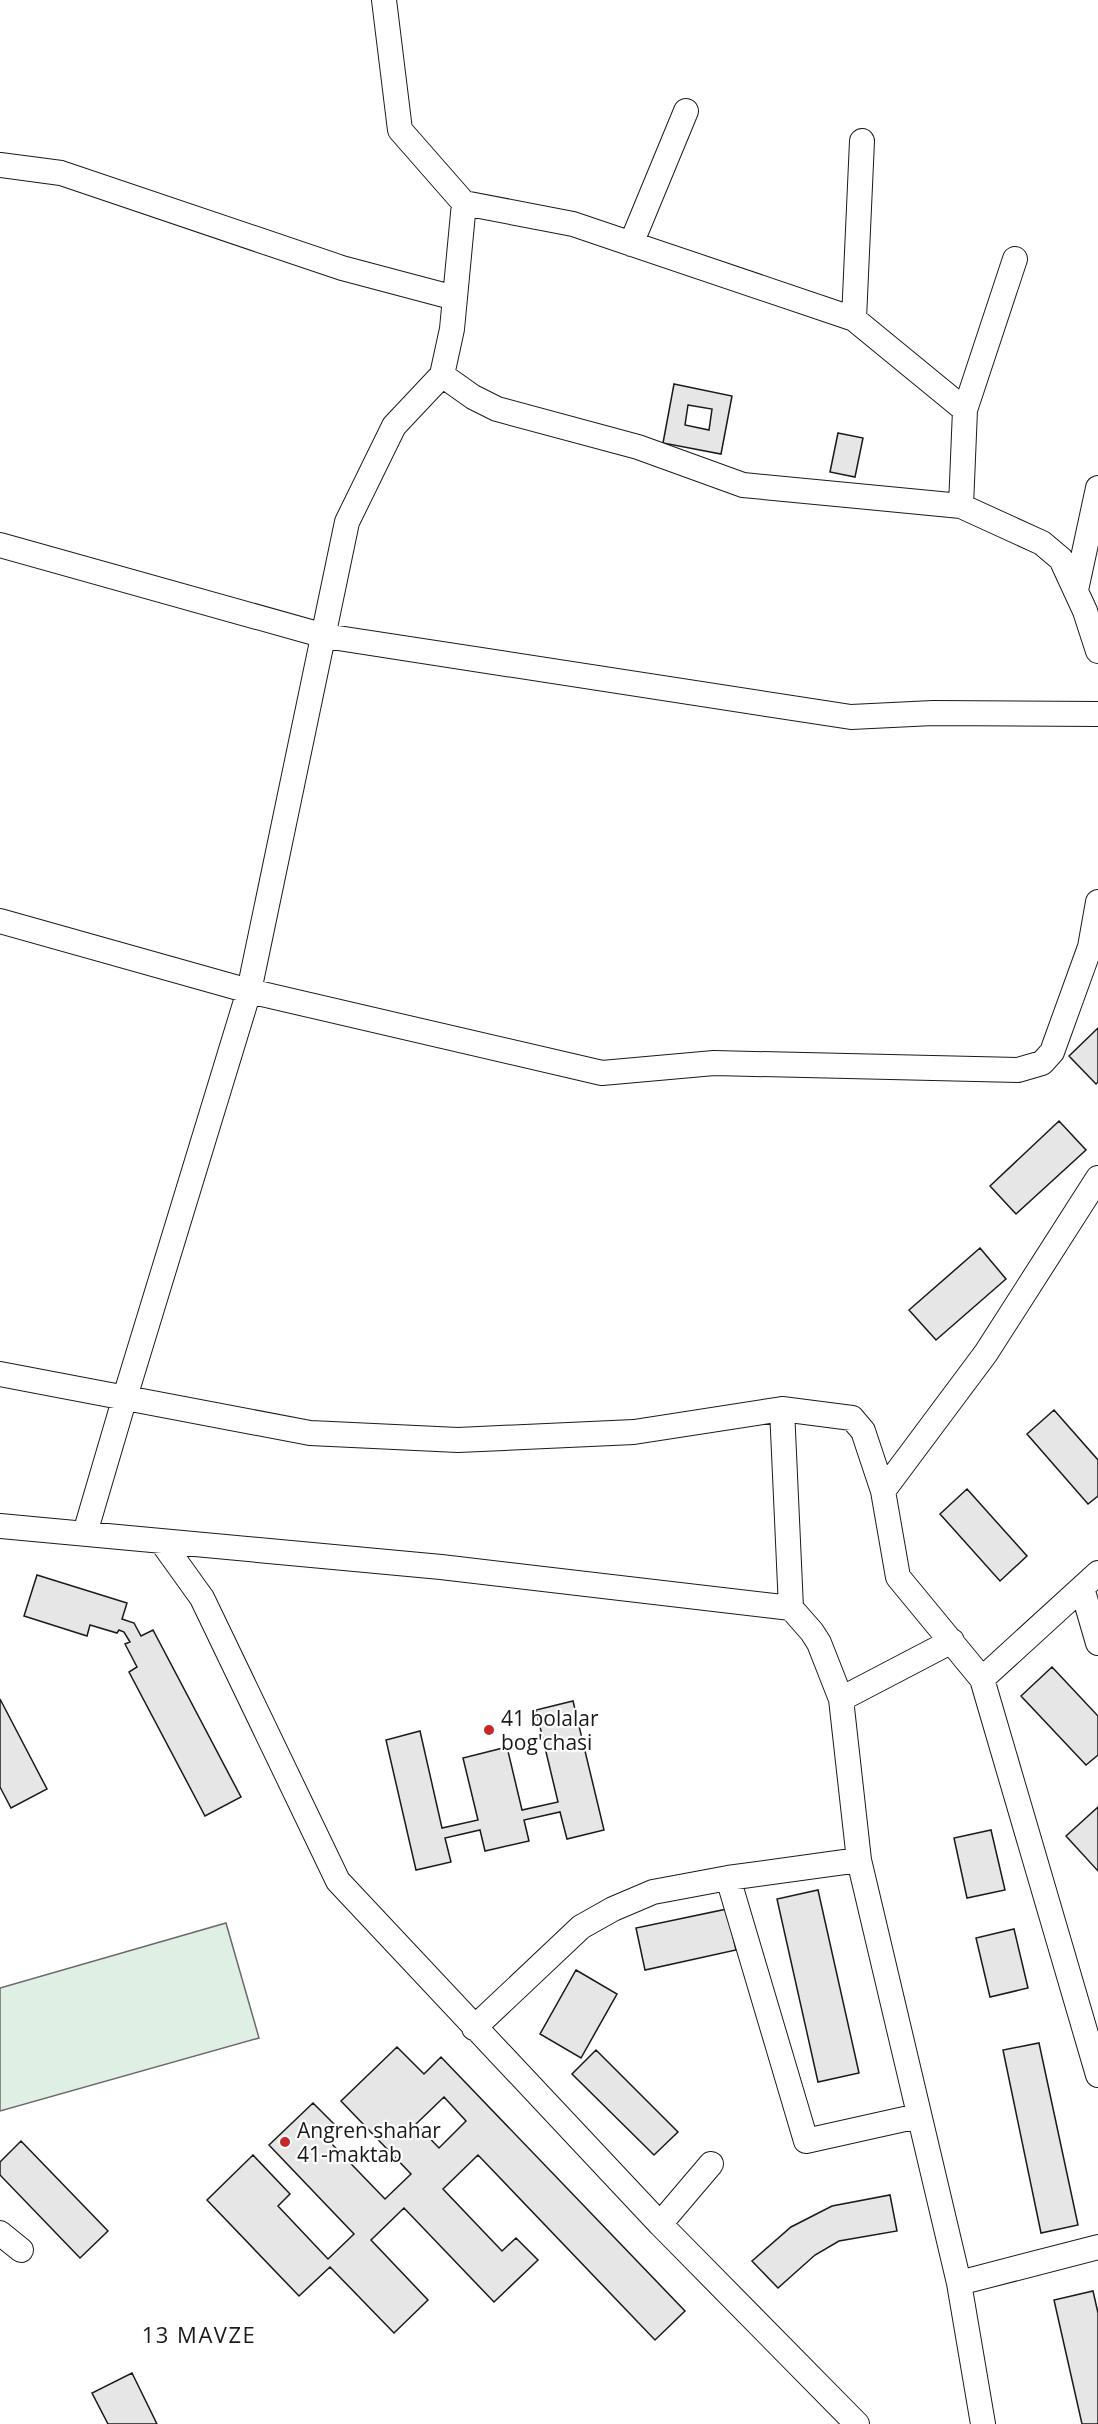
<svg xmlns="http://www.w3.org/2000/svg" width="1098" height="2424" font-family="'Open Sans',sans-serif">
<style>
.green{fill:#e0efe3;stroke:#6a6a6a;stroke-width:1.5}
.building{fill:#e6e6e6;stroke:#1a1a1a;stroke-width:1.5;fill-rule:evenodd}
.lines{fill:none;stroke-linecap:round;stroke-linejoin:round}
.minor-casing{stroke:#1a1a1a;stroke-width:26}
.minor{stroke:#fff;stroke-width:24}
.poi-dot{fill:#c62828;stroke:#fff;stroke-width:2}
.labels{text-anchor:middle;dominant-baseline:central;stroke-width:4.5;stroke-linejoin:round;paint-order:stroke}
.poi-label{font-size:21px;fill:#1a1a1a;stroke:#fff;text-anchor:start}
.neighbourhood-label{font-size:22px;letter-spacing:1.5px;fill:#1a1a1a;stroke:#fff}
</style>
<rect width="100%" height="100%" fill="#fff"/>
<path class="green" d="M 226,1923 L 259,2038 L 0,2111 L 0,1988 Z"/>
<path class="building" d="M 674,384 L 732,396 L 721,454 L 663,443 ZM 688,405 L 712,409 L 709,430 L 685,425 Z
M 838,433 L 863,438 L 855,477 L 830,472 Z
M 1098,1028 L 1098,1082 L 1096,1084 L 1069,1056 Z
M 1059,1121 L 1086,1150 L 1016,1214 L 990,1186 Z
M 980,1248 L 1006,1279 L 936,1340 L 909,1310 Z
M 1054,1410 L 1098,1460 L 1098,1496 L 1088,1504 L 1027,1434 Z
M 967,1489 L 1027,1556 L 1000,1581 L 940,1514 Z
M 37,1575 L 127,1603 L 122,1619 L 134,1623 L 141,1636 L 153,1630 L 241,1797 L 205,1816 L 129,1672 L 137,1667 L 125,1644 L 130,1642 L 124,1632 L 119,1630 L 117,1633 L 90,1625 L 87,1636 L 24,1616 Z
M 1052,1667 L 1098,1716 L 1098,1755 L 1086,1765 L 1021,1696 Z
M 0,1699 L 47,1789 L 11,1808 L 0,1787 Z
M 573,1701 L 604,1830 L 567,1839 L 560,1812 L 524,1820 L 529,1841 L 485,1851 L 480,1830 L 445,1838 L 451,1862 L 416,1870 L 386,1740 L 420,1731 L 442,1828 L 478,1820 L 463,1758 L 507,1747 L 522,1810 L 558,1802 L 536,1710 Z
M 1098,1807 L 1098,1871 L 1066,1836 Z
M 991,1830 L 1005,1890 L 967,1898 L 954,1838 Z
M 818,1890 L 859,2073 L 818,2082 L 777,1899 Z
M 727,1909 L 736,1950 L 645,1970 L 636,1928 Z
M 1014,1929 L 1028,1988 L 990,1997 L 976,1938 Z
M 576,1970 L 617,1994 L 581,2058 L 540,2034 Z
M 1039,2043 L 1078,2225 L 1041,2233 L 1003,2050 Z
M 397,2047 L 424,2074 L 441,2057 L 685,2311 L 655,2340 L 478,2155 L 443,2189 L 502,2251 L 516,2238 L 538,2260 L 494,2302 L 404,2208 L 371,2240 L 428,2300 L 394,2333 L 330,2267 L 299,2296 L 207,2200 L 253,2155 L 290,2194 L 278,2206 L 328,2259 L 354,2234 L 269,2145 L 313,2103 L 340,2130 L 329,2141 L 385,2199 L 411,2174 L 341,2101 ZM 444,2097 L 466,2121 L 439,2148 L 416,2124 Z
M 596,2050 L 678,2132 L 654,2155 L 572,2074 Z
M 21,2141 L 108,2231 L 80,2258 L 0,2175 L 0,2162 Z
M 890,2195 L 897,2231 L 839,2241 L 815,2255 L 778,2288 L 752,2261 L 791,2227 L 832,2206 Z
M 1093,2291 L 1098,2313 L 1098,2424 L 1082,2424 L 1054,2300 Z
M 132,2373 L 157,2424 L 108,2424 L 92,2393 Z"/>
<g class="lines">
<g class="minor-casing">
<path id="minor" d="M 384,0 L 400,130 L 464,203 L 573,224 L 854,319 L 965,410
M 0,165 L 61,173 L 342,268 L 455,298
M 631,244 L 686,111
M 854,319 L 862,141
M 442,375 L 473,397 L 497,409 L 638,447 L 743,485 L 961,506 L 1042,543 L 1061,559 L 1085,611 L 1098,651
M 961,506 L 965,410 L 1015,259
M 0,545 L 325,636 L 851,717 L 933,713 L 1098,714
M 1076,590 L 1098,488
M 0,921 L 249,991 L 602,1073 L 714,1063 L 1018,1070 L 1042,1063 L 1052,1052 L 1090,947 L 1098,902
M 0,1374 L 310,1433 L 458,1440 L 634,1432 L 782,1409 L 852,1418 L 863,1431 L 883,1491 L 898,1577 L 982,1679 L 1098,2075
M 782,1409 L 791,1608 L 812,1632 L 819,1643 L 841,1699 L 859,1860 L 959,2283 L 983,2424
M 883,1491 L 986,1353 L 1098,1178
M 0,1526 L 441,1567 L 791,1608
M 85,1533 L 125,1397 L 249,991 L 347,522 L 394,426 L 442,375 L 452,329 L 464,203
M 161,1541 L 202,1598 L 338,1881 L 660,2224 L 857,2424
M 1082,1588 L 1098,1643
M 982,1679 L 1098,1573
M 841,1699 L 952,1641
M 728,1878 L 806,2141 L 918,2116
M 474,2028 L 581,1927 L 613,1909 L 653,1892 L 728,1878 L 859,1860
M 660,2224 L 711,2164
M 0,2233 L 21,2250
M 959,2283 L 1098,2247"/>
</g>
<use href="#minor" class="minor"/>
</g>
<g class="poi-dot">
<circle cx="489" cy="1730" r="6"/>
<circle cx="285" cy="2142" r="6"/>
</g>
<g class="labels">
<g class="poi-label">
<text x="501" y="1718">41 bolalar<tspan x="501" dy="24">bog'chasi</tspan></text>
<text x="297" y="2130">Angren shahar<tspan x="297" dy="24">41-maktab</tspan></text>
</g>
<g class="neighbourhood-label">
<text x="199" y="2334">13 MAVZE</text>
</g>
</g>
</svg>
